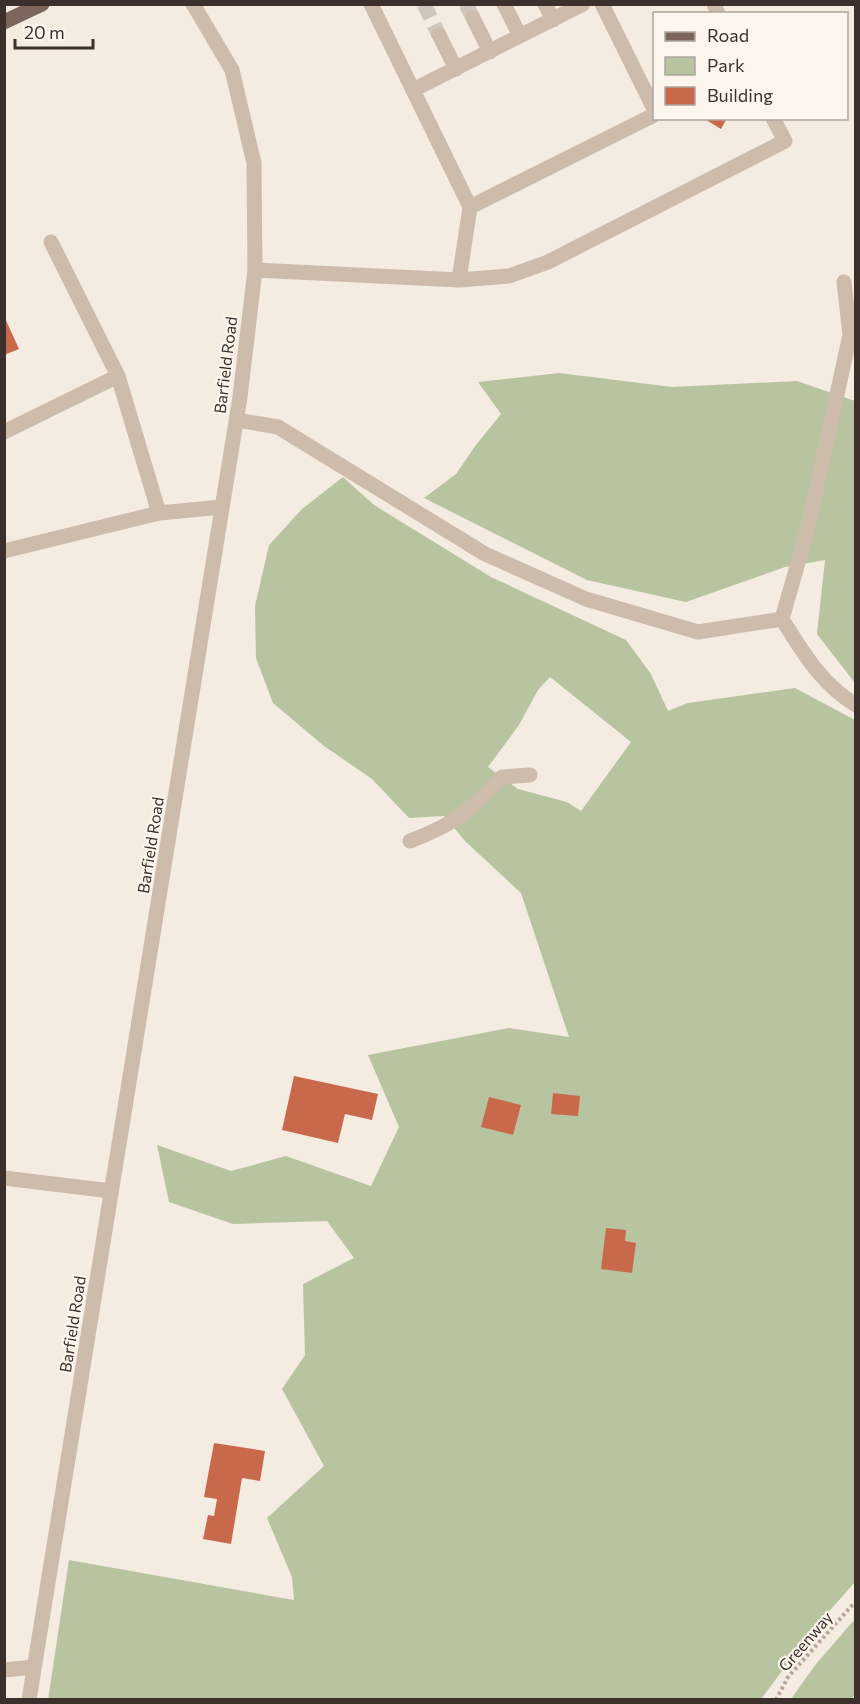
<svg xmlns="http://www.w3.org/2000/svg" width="860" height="1704" font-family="Commissioner,sans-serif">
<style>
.green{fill:#b8c4a0;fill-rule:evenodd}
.building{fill:#c8694b}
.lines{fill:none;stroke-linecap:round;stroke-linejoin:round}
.minor-tunnel{stroke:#cfc6bd;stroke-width:15;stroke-dasharray:15 8;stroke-linecap:butt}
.path{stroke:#b9a596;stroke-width:4;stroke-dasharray:3 3;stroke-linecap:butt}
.minor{stroke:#cdbbac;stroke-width:15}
.major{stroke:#7d675c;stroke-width:15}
.labels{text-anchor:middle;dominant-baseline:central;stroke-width:4.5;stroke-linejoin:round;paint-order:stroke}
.street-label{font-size:16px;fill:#3b302b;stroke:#fbf5ee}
</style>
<rect width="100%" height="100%" fill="#f4ebe1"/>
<path class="green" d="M 559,373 L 672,387 L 797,381 L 855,401 L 855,683 L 817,634 L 825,560 L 785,567 L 686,602 L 587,580 L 424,498 L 456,474 L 476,445 L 501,414 L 478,382 Z
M 343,477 L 374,505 L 491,577 L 626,640 L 651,674 L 668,711 L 688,703 L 795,688 L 855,720 L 855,1582 L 811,1632 L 761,1699 L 48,1700 L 69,1560 L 294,1600 L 292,1577 L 267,1518 L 324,1466 L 282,1389 L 305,1355 L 303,1284 L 354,1258 L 327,1221 L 233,1224 L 169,1202 L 157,1145 L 231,1171 L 286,1156 L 371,1186 L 399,1127 L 368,1055 L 509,1028 L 569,1037 L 521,893 L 466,842 L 444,816 L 409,818 L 372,779 L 324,746 L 273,703 L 256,658 L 255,606 L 269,545 L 302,509 ZM 550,677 L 631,742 L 581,811 L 567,802 L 518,789 L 488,767 L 519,725 L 538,690 Z
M 855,1619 L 856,1694 L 851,1699 L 791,1699 L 816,1664 Z"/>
<path class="building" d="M 703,118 L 727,118 L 721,129 Z
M 4,316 L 19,349 L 4,355 Z
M 294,1076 L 378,1094 L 372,1120 L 345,1114 L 338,1143 L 282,1130 Z
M 553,1093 L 580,1096 L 578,1116 L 551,1114 Z
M 489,1097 L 521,1105 L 513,1135 L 481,1127 Z
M 606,1228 L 626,1230 L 625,1241 L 636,1243 L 632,1273 L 601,1269 Z
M 214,1443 L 265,1451 L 260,1481 L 242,1478 L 231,1544 L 203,1539 L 208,1515 L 214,1516 L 217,1499 L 204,1497 Z"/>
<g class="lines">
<path class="minor-tunnel" d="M 424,4 L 439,35
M 466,4 L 473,18"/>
<path class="path" d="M 776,1700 L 788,1677 L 856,1601"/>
<path class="minor" d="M 371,4 L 470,207 L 654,115
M 504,4 L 520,36
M 545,4 L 553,20
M 602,4 L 654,109
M 714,4 L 718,14
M 473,18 L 490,52
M 439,35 L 456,69
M 413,90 L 583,4
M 51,242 L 118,376
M 255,270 L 459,280 L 509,276 L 548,262 L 785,141 L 773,118
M 459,280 L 470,207
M 237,420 L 278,427 L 485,554 L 586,599 L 698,632 L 782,619 L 807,531 L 850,335 L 844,282
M 4,432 L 118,376 L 159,513 L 222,507
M 4,551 L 159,513
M 782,619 C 803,652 821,684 856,705
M 410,841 C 455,824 469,812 502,777 L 530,775
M 4,1178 L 111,1191
M 4,1670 L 34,1667
M 29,1700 L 240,397 L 255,270 L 254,163 L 232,70 L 193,4"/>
<path class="major" d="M 4,22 L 42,4"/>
</g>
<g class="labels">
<g class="street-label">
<text transform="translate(225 365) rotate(-83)">Barfield Road</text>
<text transform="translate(150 845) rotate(-81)">Barfield Road</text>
<text transform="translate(72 1324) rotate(-81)">Barfield Road</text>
<text transform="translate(805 1641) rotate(-49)">Greenway</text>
</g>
</g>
<rect width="860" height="1704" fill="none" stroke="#3b302b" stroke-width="12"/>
<rect x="653" y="12" width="195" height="108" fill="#fbf5ee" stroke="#aea6a0" stroke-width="1.5"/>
<rect x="665" y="32" width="30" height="9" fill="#7d675c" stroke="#aea6a0" stroke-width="1.5"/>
<text x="707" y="42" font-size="18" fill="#3b302b">Road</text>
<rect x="665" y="57" width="30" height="18" fill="#b8c4a0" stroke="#aea6a0" stroke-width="1.5"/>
<text x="707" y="72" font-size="18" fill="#3b302b">Park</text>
<rect x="665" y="87" width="30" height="18" fill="#c8694b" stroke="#aea6a0" stroke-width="1.5"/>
<text x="707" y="102" font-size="18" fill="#3b302b">Building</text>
<path d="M15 39v9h78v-9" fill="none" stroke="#3b302b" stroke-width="3"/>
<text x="24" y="39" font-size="18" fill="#3b302b" stroke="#fbf5ee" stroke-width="4.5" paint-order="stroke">20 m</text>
</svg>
